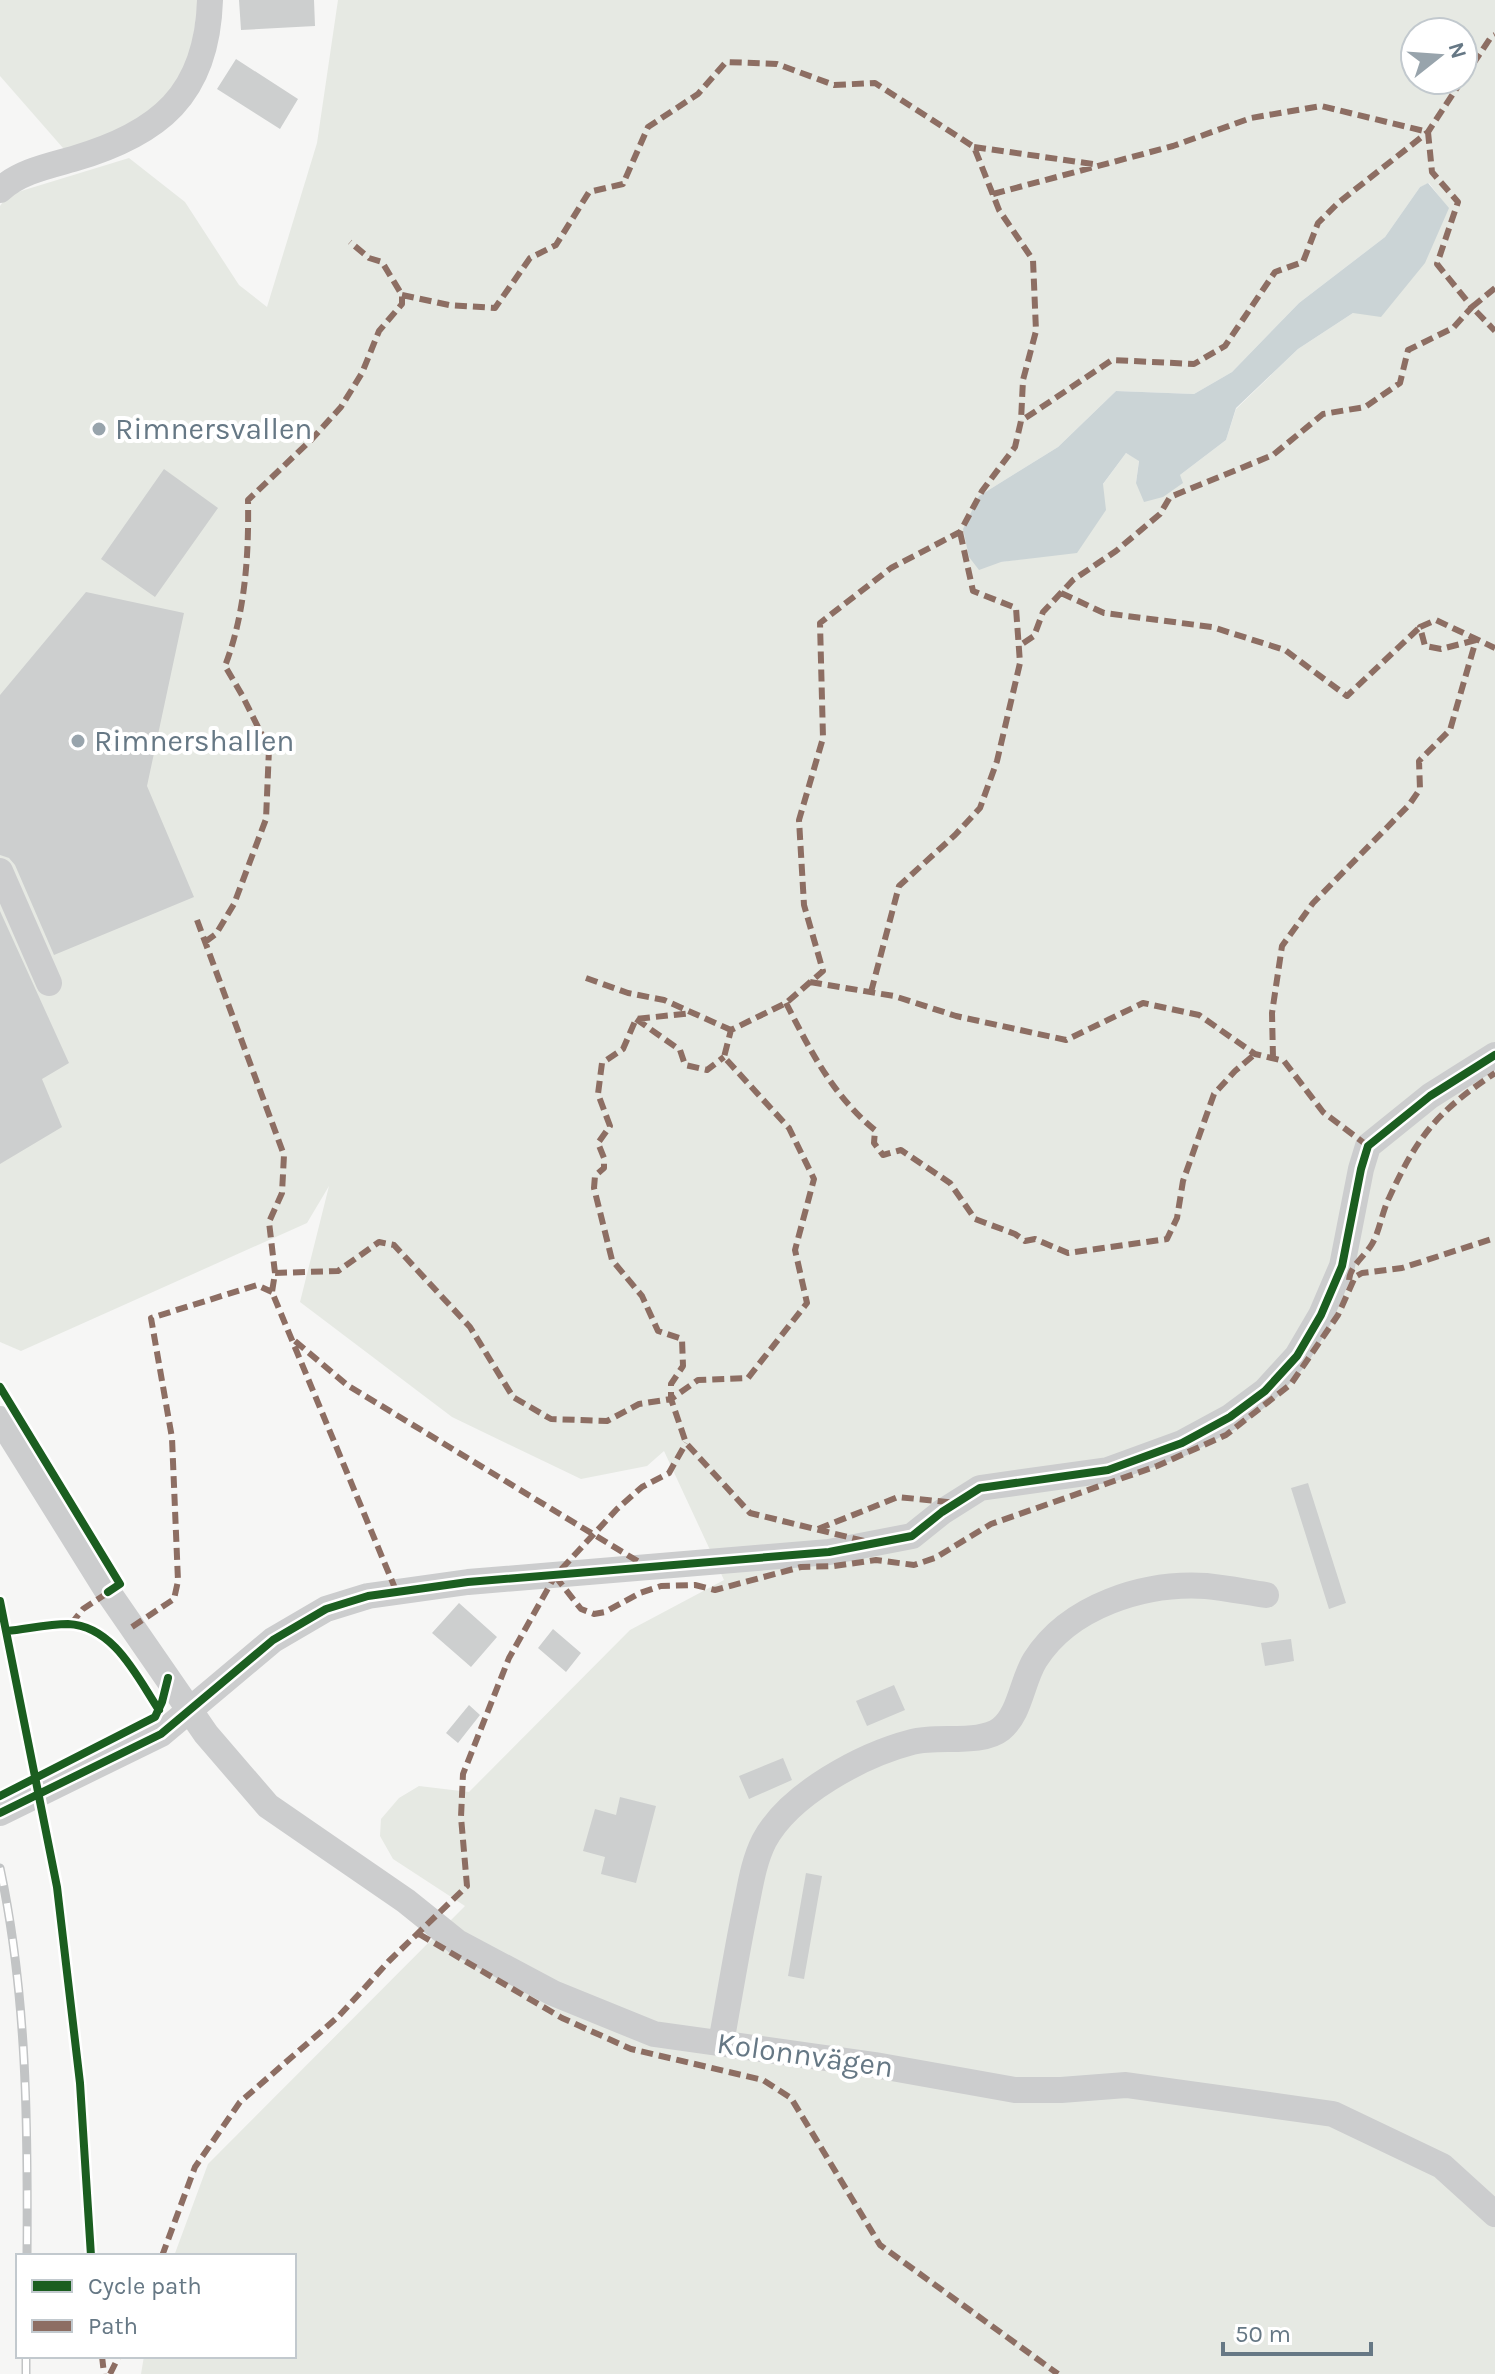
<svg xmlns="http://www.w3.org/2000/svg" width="1495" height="2374" font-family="Karla,sans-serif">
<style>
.green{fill:#e6e9e3;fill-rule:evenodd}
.water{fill:#cbd4d6}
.building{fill:#cdcfcf}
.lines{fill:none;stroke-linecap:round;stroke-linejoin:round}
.minor{stroke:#cccdce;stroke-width:26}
.rail-casing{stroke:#c2c4c5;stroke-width:9}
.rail{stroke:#fff;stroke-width:6;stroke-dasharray:18;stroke-linecap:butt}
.quiet{stroke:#8d6e63;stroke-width:6;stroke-dasharray:12 6;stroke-linecap:butt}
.cycleway-casing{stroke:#fff;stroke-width:13}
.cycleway{stroke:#1b5e20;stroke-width:8}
.poi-dot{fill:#98a4ac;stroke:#fff;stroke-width:3}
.labels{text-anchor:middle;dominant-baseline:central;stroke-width:8;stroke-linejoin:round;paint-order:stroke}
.poi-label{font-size:30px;fill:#667885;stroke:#fff;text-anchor:start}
.street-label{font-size:30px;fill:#667885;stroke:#fff}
</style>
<rect width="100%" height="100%" fill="#f6f6f5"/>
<path class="green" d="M 0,0 L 198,0 L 192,48 L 169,102 L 70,156 L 0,76 Z
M 338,0 L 1495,0 L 1495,2374 L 141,2374 L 144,2356 L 294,2356 L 294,2256 L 174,2256 L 208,2164 L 465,1906 L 393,1859 L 380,1836 L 381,1819 L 399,1798 L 419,1786 L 469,1792 L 630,1630 L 724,1580 L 664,1451 L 647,1466 L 581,1479 L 452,1417 L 300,1302 L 329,1186 L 307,1223 L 21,1351 L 0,1342 L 0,206 L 8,195 L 129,158 L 185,202 L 239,285 L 267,307 L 317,143 ZM 1415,32 L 1463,32 L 1463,80 L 1415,80 ZM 1429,183 L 1448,208 L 1353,313 L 1298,349 L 1236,409 L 1226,440 L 1180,475 L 1136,483 L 1139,460 L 1126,453 L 1051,555 L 1001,562 L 979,496 L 1058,447 L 1116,391 L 1194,394 L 1232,372 L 1299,303 L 1385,237 L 1420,187 Z"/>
<path class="water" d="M 1428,183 L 1449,208 L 1425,263 L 1381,317 L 1353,313 L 1298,349 L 1236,408 L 1226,440 L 1180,475 L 1183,483 L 1163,497 L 1144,502 L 1136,483 L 1139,461 L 1126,453 L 1103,484 L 1106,510 L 1077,553 L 1001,562 L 979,570 L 969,557 L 963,529 L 979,496 L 1058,447 L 1116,391 L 1194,394 L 1232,372 L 1299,303 L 1385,237 L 1420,187 Z"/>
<path class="building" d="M 239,0 L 314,0 L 315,26 L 241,30 Z
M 236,59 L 298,99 L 280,129 L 217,89 Z
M 164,469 L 218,508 L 155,597 L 101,559 Z
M 86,592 L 184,613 L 147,786 L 194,897 L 54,955 L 15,865 L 9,858 L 0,855 L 0,695 Z
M 0,911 L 69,1063 L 42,1079 L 62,1127 L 0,1164 Z
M 1308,1483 L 1346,1603 L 1329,1609 L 1291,1488 Z
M 459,1603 L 497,1637 L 471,1667 L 432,1633 Z
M 553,1629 L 581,1653 L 566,1672 L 538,1648 Z
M 1291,1639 L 1294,1661 L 1265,1666 L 1261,1643 Z
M 894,1685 L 905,1710 L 867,1726 L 856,1701 Z
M 469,1705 L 480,1715 L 458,1743 L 446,1733 Z
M 783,1758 L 792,1780 L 749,1799 L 739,1776 Z
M 620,1797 L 656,1806 L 636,1883 L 601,1874 L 605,1857 L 583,1851 L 595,1809 L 616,1815 Z
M 806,1873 L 822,1876 L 804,1979 L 788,1976 Z"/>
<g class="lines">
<path class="minor" d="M 0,190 C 19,172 48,166 73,159 C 159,134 207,95 210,0
M 0,871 L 49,983
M 0,1419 L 108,1592 L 206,1734 L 268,1806 L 406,1901 L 457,1942 L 553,1993 L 654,2034 L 875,2065 L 1015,2090 L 1061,2090 L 1126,2085 L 1333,2114 L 1442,2166 L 1495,2214
M 0,1813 L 161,1734 L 273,1640 L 326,1609 L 368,1596 L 468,1582 L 829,1552 L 912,1536 L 942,1512 L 980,1488 L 1108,1470 L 1182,1443 L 1230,1417 L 1265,1391 L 1297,1356 L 1321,1315 L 1342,1266 L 1361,1169 L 1368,1146 L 1430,1096 L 1495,1055
M 721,2043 C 729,1999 736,1955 745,1911 C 750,1888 753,1863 764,1841 C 789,1794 862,1755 912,1742 C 938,1735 981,1745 1001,1729 C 1020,1714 1022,1681 1035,1660 C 1069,1606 1144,1582 1206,1586 C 1226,1588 1246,1592 1266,1595"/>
<g class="rail-casing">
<path id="rail" d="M 0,1868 C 27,1994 28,2127 27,2256
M 26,2374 L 26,2356"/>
</g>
<use href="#rail" class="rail"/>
<path class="quiet" d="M 1463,79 L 1491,37 L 1495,35
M 974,147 L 1093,164
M 993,194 L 1173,146 L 1251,118 L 1321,106 L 1428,132 L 1432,172 L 1458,202 L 1437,264 L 1472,307 L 1453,328 L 1408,350 L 1400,383 L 1365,407 L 1323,414 L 1273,455 L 1170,497 L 1160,514 L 1116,551 L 1073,580 L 1043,612 L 1034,636 L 1019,646
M 1495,288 L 1472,307 L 1495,331
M 402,295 L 449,305 L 495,308 L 530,258 L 556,245 L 589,192 L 623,184 L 648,127 L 698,94 L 726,62 L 777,64 L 834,85 L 875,83 L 974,147 L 999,210 L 1033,260 L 1036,331 L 1023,380 L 1021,421
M 1061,593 L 1104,613 L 1212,627 L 1285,650 L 1347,696 L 1420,627
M 1476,640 L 1441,649 L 1425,646 L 1420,627 L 1436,620 L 1495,648
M 197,920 L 284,1155 L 282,1193 L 269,1222 L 275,1273 L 272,1292 L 397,1593
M 205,942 L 216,934 L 234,904 L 266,819 L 269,749 L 242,695 L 225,666 C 245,614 249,556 248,500 L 311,440 L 341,407 L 362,373 L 379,331 L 402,304 L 402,295 L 382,262 L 369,258 L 350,242
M 586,978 L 628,993 L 664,1000 L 731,1030
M 810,982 L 894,996 L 956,1016 L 1066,1040 L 1143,1003 L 1199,1015 L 1255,1054 L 1284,1061 L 1323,1112 L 1368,1146
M 871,992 L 899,886 L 955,835 L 980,808 L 997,761 L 1020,663 L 1016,608 L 973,591 L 960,532
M 786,1003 C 810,1050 833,1096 875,1130 L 874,1143 L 883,1155 L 901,1150 L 950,1183 L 975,1219 L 1015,1234 L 1025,1241 L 1035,1239 L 1068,1253 L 1167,1239 L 1177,1218 L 1183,1181 L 1214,1094 L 1235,1071 L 1255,1054
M 636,1019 L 680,1050 L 685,1065 L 707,1070 L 724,1057
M 1273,1058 L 1272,1013 L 1282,946 L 1313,903 L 1409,805 L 1420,789 L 1419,761 L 1450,730 L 1476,640
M 275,1273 L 338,1271 L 379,1242 L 394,1245 L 470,1327 L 513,1397 L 551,1419 L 607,1421 L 639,1404 L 671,1399 L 671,1384 L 683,1366 L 682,1339 L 658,1331 L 642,1296 L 612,1260 L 594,1188 L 595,1176 L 604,1168 L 604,1158 L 598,1143 L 610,1126 L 598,1094 L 602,1063 L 623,1049 L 636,1019 L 692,1013
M 1349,1280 C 1350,1266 1365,1256 1372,1244 C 1380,1230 1382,1212 1389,1198 C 1418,1135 1437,1112 1495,1073
M 295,1341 L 347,1385 L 644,1565
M 818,1529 L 898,1497 L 956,1503
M 864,1541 L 750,1513 L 686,1443 L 671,1399 L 698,1380 L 748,1378 L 807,1303 L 795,1250 L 814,1179 L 789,1128 L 724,1057 L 731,1030 L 786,1003 L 823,971 L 804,905 L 799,820 L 823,738 L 820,623 L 891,568 L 960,532 L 982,491 L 1015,447 L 1021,421 L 1112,360 L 1194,364 L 1225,346 L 1275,272 L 1303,262 L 1318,223 L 1338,203 L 1428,132 L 1462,80
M 555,1576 L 581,1609 L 594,1614 L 605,1612 L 640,1593 L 661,1586 L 695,1585 L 715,1590 L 801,1567 L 834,1566 L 876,1560 L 914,1565 L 935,1558 L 991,1524 L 1157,1466 L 1226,1435 L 1291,1384 L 1338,1315 L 1355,1277 L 1362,1273 L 1402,1268 L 1495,1238
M 71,1624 L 83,1609 L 112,1590
M 132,1627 L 174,1599 L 178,1581 L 172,1438 L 151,1318 L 257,1285 L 272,1292
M 419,1934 L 562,2018 L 631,2049 L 763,2080 L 791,2098 L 880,2245 L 1058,2374
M 162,2256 L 195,2167 L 240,2102 L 339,2016 L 389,1961 L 467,1886 L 461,1817 L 463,1774 L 509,1658 L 555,1576 L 617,1509 L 642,1487 L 669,1473 L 686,1443
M 102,2356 L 104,2374
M 110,2374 L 119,2356"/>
<g class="cycleway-casing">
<path id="cycleway" d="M 0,1387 L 120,1584 L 108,1592
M 0,1601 L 57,1887 L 80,2083 L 91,2256
M 7,1631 C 27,1629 48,1624 68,1624 C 114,1626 137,1677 159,1710
M 0,1796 L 155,1717 L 162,1702 L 168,1678
M 0,1813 L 161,1734 L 273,1640 L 326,1609 L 368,1596 L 468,1582 L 829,1552 L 912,1536 L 942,1512 L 980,1488 L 1108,1470 L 1182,1443 L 1230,1417 L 1265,1391 L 1297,1356 L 1321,1315 L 1342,1266 L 1361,1169 L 1368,1146 L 1430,1096 L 1495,1055"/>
</g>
<use href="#cycleway" class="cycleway"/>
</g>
<g class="poi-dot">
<circle cx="99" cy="429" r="8"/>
<circle cx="78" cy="741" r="8"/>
</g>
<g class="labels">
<g class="poi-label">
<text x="115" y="429">Rimnersvallen</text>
<text x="94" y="741">Rimnershallen</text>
</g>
<g class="street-label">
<text transform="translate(805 2055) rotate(8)">Kolonnvägen</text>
</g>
</g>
<rect x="16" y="2254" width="280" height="104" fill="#ffffff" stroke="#c2c9ce" stroke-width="2"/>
<rect x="32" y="2280" width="40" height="12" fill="#1b5e20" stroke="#c2c9ce" stroke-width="2"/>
<text x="88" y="2294" font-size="24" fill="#667885">Cycle path</text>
<rect x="32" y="2320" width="40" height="12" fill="#8d6e63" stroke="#c2c9ce" stroke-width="2"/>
<text x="88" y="2334" font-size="24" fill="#667885">Path</text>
<g transform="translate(1439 56) rotate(73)"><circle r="38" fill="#ffffff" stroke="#c2c9ce" stroke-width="2"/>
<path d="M0-6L14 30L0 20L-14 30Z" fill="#98a4ac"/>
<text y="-12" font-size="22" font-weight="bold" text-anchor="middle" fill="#667885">N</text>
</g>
<path d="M1223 2342v12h148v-12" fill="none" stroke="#667885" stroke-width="4"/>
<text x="1235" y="2342" font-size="24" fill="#667885" stroke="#ffffff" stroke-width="6" paint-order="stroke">50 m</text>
</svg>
